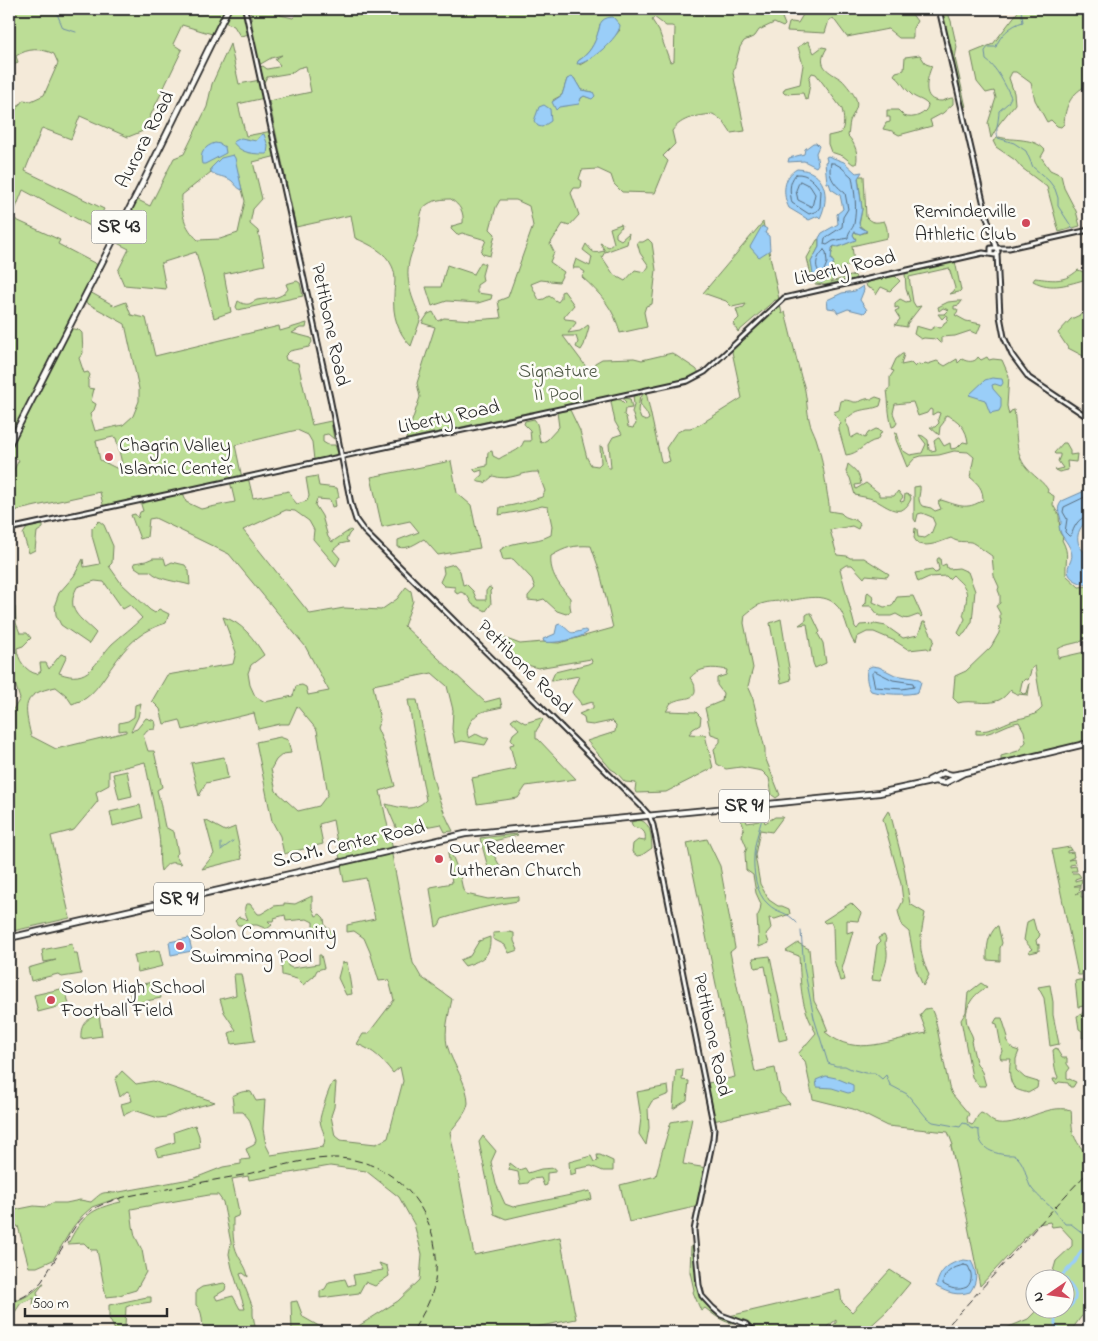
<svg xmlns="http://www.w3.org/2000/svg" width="1098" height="1341" font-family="'Indie Flower',sans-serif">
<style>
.green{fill:#bcdd96;stroke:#748460;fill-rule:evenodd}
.water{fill:#9acef8;stroke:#6e8da6}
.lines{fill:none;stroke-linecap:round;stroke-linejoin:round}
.shore{stroke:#576c7d;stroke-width:1}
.stream{stroke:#6e8da6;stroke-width:1}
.river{stroke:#9acef8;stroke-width:3}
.tertiary-casing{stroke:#2b2b2b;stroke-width:7}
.primary-casing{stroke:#2b2b2b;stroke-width:8}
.tertiary{stroke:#fdfcf7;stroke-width:3}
.primary{stroke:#fdfcf7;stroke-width:4.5}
.rail{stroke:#2b2b2b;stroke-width:1;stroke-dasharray:8 4;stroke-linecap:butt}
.poi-dot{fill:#d1495b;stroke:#fdfcf7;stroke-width:2}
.labels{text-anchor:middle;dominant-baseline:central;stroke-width:5;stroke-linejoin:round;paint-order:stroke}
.shield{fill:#fdfcf7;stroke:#6a6a68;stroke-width:1}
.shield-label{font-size:19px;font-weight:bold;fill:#2b2b2b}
.street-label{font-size:20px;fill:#2b2b2b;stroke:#fdfcf7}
.poi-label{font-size:20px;fill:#2b2b2b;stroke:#fdfcf7;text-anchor:start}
.park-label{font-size:20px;fill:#4f5846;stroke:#fdfcf7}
</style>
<rect width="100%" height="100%" fill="#f4ead9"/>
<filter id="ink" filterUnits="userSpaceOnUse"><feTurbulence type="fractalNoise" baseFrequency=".02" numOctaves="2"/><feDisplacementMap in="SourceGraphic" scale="10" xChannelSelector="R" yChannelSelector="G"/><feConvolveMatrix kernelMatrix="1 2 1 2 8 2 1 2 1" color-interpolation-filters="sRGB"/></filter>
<g filter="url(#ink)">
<path class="green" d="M 9,9 L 225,9 L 212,34 L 182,25 L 173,44 L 182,50 L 143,131 L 128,137 L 80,116 L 71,139 L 42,128 L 25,171 L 104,209 L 94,228 L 23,190 L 12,218 L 60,240 L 58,244 L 100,266 L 88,291 L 115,306 L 126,302 L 131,315 L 146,318 L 155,356 L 279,326 L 280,331 L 307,323 L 306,328 L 300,328 L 292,333 L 311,338 L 312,342 L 309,347 L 290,351 L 285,356 L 286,360 L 298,363 L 312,425 L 331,421 L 334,439 L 328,434 L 323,435 L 323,442 L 328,445 L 335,445 L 338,453 L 329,459 L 314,460 L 312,442 L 308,435 L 297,430 L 235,445 L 242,478 L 248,477 L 253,498 L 289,491 L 292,498 L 297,504 L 307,501 L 309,496 L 306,478 L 317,476 L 319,486 L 337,488 L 339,497 L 335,500 L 336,506 L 332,507 L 330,500 L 317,499 L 315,505 L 322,516 L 328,537 L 332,542 L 350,530 L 352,531 L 349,534 L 346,540 L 349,542 L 340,544 L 333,550 L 340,558 L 336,566 L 313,539 L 314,530 L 309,521 L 295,511 L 286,510 L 243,530 L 310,614 L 344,608 L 381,610 L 397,599 L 406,587 L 411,591 L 413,601 L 404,626 L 485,702 L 500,698 L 502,707 C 495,709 484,710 478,714 C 471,719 464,731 469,738 L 476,734 L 484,738 L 489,738 L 485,745 L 462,741 L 455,743 L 452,729 L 453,710 L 447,686 L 432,673 L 373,685 L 380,720 L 377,728 L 383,742 L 395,786 L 380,791 L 393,850 L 391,851 L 392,855 L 413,963 L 421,977 L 452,999 C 449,1014 444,1030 447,1045 C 452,1064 468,1083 468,1103 C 467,1113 456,1124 450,1132 L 474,1255 L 560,1237 L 576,1319 L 526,1329 L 526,1332 L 292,1332 L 291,1302 L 297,1301 L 303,1317 L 324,1329 L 357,1327 L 398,1301 L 420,1280 L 422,1254 L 414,1224 L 399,1197 L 366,1171 L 330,1166 L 249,1180 L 248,1176 L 232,1179 L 239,1212 L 238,1216 L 233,1218 C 233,1231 232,1243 238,1255 C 242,1263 247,1268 248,1277 L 243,1273 L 240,1274 L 253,1308 L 253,1315 L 256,1332 L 204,1332 C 201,1322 204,1312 196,1305 L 196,1291 L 202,1287 L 224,1283 L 226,1285 L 225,1290 L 215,1296 L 217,1300 L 233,1296 L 240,1309 L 245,1309 L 232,1268 L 229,1254 L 231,1243 L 223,1202 L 218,1195 L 209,1195 L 131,1209 L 133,1226 L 135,1236 L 142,1250 L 146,1272 L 136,1290 L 116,1296 L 106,1297 L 97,1250 L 91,1250 L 84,1243 L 68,1244 C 81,1217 92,1208 121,1202 L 118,1198 L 92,1207 L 82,1216 L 73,1227 L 53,1260 L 37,1267 L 29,1267 L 18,1226 L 9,1227 L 9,1211 L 34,1206 L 47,1207 L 52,1203 L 66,1203 L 80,1200 L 91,1202 C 100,1195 100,1191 114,1193 L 195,1178 L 223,1167 L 241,1164 L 241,1160 L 250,1159 L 246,1149 L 254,1145 L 256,1140 L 249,1119 L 243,1112 L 234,1112 L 232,1096 C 239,1093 244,1090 251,1092 L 256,1101 L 265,1100 L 263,1129 L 266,1145 L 271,1155 L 323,1147 C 328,1134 321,1132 320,1120 C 320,1115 330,1085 333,1082 L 336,1083 L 334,1107 L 331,1116 L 335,1136 L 340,1140 L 376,1144 L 388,1138 L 403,1081 L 400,1067 L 393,1073 C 381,1058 375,1051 357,1044 L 363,1034 L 368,1034 L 394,1000 L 389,980 L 379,981 L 370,952 L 364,938 L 354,931 L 347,932 L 347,925 L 375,919 L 366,878 L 344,882 L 333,820 L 319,824 L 323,844 L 284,854 L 280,836 L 272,821 L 256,742 L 280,737 L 288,740 L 291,753 L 283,754 L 276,760 L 271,769 L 276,791 L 298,811 L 319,806 L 328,794 L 317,730 L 297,706 L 289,724 L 280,724 L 258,729 L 254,713 L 183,730 L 180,720 L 164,724 L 160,709 L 152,701 L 167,675 L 233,664 L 236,652 L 223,617 C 242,622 254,639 264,655 L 251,665 L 248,673 L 250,685 L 255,696 L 265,702 L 293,696 L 296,686 L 302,685 L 306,687 L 308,695 L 329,691 L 305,646 L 229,554 L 155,518 L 149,519 L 147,537 L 140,539 L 131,515 L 135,514 L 138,518 L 140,512 L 143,511 L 140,501 L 104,509 L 100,492 L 9,512 L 9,479 L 19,460 L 9,454 L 9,167 C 14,153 9,140 10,126 C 11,116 17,108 23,100 L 31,101 L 44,95 L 58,63 L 54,54 C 41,48 28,48 16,56 L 18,62 L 9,70 ZM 83,301 L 125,324 L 139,389 L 139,401 L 133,416 L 123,425 L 95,431 L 90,414 L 94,410 L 96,404 L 91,401 L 94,389 L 88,388 L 88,381 L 90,375 L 88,372 L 84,373 L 79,358 L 83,353 L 82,333 L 79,330 L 70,328 ZM 113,437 L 116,438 L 124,472 L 100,460 L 96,441 ZM 230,481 L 235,502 L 201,509 L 186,502 L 183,492 Z
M 228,9 L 245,9 L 250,34 L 240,36 L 234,26 L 222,21 Z
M 250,9 L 282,9 L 280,15 L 293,18 L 301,9 L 787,9 L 781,15 L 785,25 L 783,27 L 774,23 L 759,30 L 755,36 L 744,41 L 740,47 L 733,73 L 745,131 L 731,133 L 723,121 L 713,114 C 697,116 682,117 672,131 L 675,144 L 663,156 L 668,161 L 655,193 L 622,192 L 614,184 L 611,175 L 598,169 L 582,170 L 579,179 L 582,181 L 581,188 L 574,188 L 571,193 L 579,215 L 569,226 L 563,224 L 550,244 L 554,252 L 550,262 L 564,272 L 559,282 L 541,280 L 531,284 L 539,300 L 544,299 L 549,296 L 558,302 L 561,298 L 561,292 L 564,291 L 574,305 L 564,317 L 565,319 L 574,320 L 576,323 L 568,333 L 580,331 L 588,325 L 589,327 L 584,345 L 581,350 L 576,347 L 578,342 L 576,336 L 563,336 L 590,372 L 595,363 L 602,359 L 634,358 L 642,360 L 672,353 L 696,369 L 701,375 L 694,379 L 532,415 L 531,412 L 406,439 L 420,397 L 417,383 L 435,327 L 422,323 L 428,314 L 433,312 L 438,321 L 444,318 L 473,320 L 501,318 L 498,301 L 508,297 L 533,226 L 529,206 L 516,200 L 500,200 L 496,207 L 490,229 L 495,234 L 490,256 L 483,254 L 481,252 L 486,240 L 462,233 L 457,235 L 451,229 L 452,226 L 463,223 C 464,211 460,206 451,199 C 443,199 434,200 428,204 C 419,209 421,219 419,228 C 418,238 413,248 410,258 C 404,279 412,299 421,318 L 411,346 C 398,333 392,315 394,296 C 394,286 397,276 392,266 C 386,252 369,244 355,238 L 351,215 L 296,227 L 269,101 L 311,92 L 306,66 L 298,68 L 291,73 L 267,77 L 264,82 L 260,67 L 263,66 L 267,69 L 278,67 L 280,65 L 275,59 L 282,55 L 271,58 L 259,65 L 258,59 L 256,59 ZM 654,17 L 666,26 L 672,26 L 675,28 L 674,61 L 670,62 L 659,31 L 652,20 ZM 600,24 L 620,30 C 608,44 596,56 580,65 L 578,61 C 591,53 598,39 600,24 ZM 574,78 L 581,90 L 593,92 L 590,98 L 584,96 L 581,98 L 580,101 L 558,107 L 553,100 L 562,95 L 567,79 Z
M 803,9 L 908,9 L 917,21 L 913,28 L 913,38 L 899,38 L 888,29 L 847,37 L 833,18 L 829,20 L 825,33 L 787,31 L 789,23 L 792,22 L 798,23 L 804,13 Z
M 1020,9 L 1089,9 L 1089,86 L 1088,85 C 1071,93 1065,106 1064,124 L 1061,127 L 1057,126 L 1051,120 L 1047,122 L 1035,100 L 1031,83 L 1016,72 L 1012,72 L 1009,78 L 1014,93 L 1015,104 L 999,124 L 991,138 L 988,123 L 996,98 L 994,91 L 986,93 L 977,82 L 971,53 L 993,44 Z
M 948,13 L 951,21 L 955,39 L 957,47 L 955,58 L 966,107 L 963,105 L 943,19 L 943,15 Z
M 808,41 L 814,53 L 822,47 L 827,48 C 815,67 829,71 842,80 C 846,84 854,94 856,99 C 859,108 853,113 850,121 C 849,125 849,131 848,136 C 855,143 859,155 856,164 L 853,164 L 843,156 L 831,152 L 828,144 L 828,136 L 841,133 C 845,125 844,118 842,109 L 816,74 L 812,73 L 809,78 L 810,84 L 807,100 L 805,99 L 803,93 L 785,94 L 783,92 L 785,88 L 800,84 L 803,65 L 798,47 Z
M 230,44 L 239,84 L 260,80 L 264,98 L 238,104 L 246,136 L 272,131 L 277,156 L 253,162 L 262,199 L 253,209 L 250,224 L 258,231 L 265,265 L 224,274 L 231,312 L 214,318 L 196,252 L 161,263 L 166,289 L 124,285 L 118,271 L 129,249 L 113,241 L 134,198 L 150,206 L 174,158 L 184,154 L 207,107 L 212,84 ZM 233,155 L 245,201 L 238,233 L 220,239 L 198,240 C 184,227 181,214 182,195 L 211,172 L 211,168 Z
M 920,55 L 926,64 L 932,66 C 927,77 920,102 942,101 C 946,100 949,98 953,98 L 953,104 L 943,113 L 930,120 L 932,126 L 899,135 L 892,131 L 883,129 L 886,123 L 890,122 L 890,117 L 887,117 L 887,110 L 898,110 C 900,112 902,114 904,116 C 913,120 927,114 928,105 C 923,99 916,99 911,94 C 904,88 901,80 894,75 L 896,72 L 904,70 L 905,57 Z
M 999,137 C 1013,141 1034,137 1045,150 L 1041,157 L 1050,170 L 1061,175 L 1064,188 L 1076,211 L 1080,226 L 1059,232 L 1047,187 L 1022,168 L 1015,160 L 996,147 L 993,141 Z
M 858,176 L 864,176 L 866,217 C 871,223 876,223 884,221 C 887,226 888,233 887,238 L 852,246 L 855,270 L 849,266 L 842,267 L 831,282 L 854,275 L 856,277 L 855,279 L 825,285 L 815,284 L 812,279 L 807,258 L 817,240 L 819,239 L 819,247 L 811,262 L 815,280 L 818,279 L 821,283 L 830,277 L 829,269 L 833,265 L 831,256 L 834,246 C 841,246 850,243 856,239 L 853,235 L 854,232 L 860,234 L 867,232 L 859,225 L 862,209 Z
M 763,222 L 782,314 L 785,312 L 801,377 C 807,391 806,405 809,419 C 810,426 814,432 816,438 C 823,459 825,482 829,504 L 829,511 L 841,513 C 846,520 855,517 860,524 L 858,529 L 852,526 L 830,530 L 837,555 L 847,556 L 850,558 L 864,558 L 889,574 L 887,577 L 866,575 L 864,578 L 852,565 L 846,565 L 840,569 L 855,627 L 857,629 L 860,625 L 875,624 L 886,626 L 903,638 L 918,635 L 923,622 L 925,622 L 934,640 L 930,650 L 927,648 L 909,650 L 895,641 L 874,632 L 867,632 L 857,637 L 855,644 C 846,632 847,613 834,603 C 822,593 802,599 788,601 C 779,601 770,601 761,604 C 755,606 750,611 745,615 L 744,623 L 753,668 L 748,686 L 752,695 L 765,749 L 765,757 L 780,795 L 776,798 L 772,795 L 769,778 L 762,771 L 741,767 L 726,769 L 717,764 L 714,749 L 720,742 L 720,737 L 711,734 L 705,708 L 722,701 L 723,693 L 717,685 L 717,678 L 726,675 L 727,670 C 713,667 699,667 690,678 C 693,681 695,684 695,689 C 697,702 678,696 670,704 C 670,704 667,711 666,711 L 696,712 L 701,717 L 700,725 L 693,729 L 689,734 L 705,735 L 713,768 L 666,792 L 636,793 L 635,790 L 636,783 L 625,782 L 616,772 L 611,769 L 587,741 L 615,732 L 616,725 L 612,721 L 593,725 L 585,724 L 584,717 L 579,714 L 593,708 L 593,702 L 581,705 C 580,700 574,697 572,692 L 579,676 L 551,681 L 555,672 L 588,664 L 592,662 L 591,659 L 538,668 L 513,661 L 510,651 L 502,645 L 504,638 L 520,644 L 543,642 L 559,643 L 613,628 L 600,572 L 591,546 C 574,545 566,547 551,556 C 549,573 560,586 570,598 L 570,606 L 571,611 L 566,614 L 557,611 L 544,599 L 537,601 L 528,600 L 528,596 L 535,588 L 532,579 L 513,559 L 503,560 L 500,550 C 515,539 535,544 551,535 L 552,526 L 548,507 L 542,506 L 522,511 L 499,515 L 500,507 C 515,506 528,501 542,497 L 545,491 L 538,472 C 522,471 510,482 493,476 L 485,483 L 479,482 L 476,480 L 482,475 L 482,470 L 476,472 L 473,469 L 487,466 L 488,452 L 492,451 L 493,456 L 499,459 C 508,452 520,453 524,441 L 531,441 L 530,430 L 524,424 L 525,421 L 534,419 C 540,425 537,435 541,443 L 547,440 L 559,427 L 557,412 L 570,410 L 580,431 L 587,458 L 591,465 L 598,466 L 601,463 L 600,446 L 602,447 L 608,468 L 611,468 L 609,444 L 613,437 L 622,434 L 615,422 L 611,402 L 614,399 L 621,400 L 625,404 L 626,402 L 624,400 L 624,398 L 630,399 L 632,408 L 625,409 L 624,415 L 626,417 L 628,427 L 633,428 L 636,424 L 632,412 L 634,405 L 633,395 L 640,394 L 638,411 L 641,419 L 646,421 L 649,419 C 645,405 636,410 643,393 L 646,392 L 661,461 L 664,463 L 670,461 L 666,448 L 676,433 L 685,428 L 690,428 L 699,425 L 742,398 L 731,347 L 779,301 L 775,300 L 738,332 L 733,324 L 739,318 L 736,309 L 744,307 L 746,304 L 732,307 L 726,301 L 703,293 Z
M 621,224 L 622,226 L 616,233 L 616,237 L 621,240 L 629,233 L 627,244 L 605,252 L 602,257 L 614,275 L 625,281 L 635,270 L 645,272 L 649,266 L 640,253 L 637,242 L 643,242 L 648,239 L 652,243 L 656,270 L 652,304 L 646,306 L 644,312 L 647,327 L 620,333 C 615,310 600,293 582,277 L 585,272 L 579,268 L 573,268 L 576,259 L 590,266 L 592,257 L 583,250 L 586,244 C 595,255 593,253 605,251 L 600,243 L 609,247 L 614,243 L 610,228 Z
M 955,261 L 961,290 L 959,292 L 950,294 L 954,291 L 955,288 L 949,268 L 909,277 L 913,302 L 916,307 L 921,306 L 907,324 L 907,327 L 895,325 L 900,319 L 895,311 L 899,309 L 898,307 L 895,308 L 895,303 L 900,299 L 906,302 L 910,301 L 906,289 L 905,273 Z
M 481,262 L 485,264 L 482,275 L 483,281 L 477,285 L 477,293 L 492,295 L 491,299 L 478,303 L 447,301 L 432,306 L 426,287 L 441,287 L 447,265 L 474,274 Z
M 1078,270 L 1087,273 L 1088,275 L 1087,279 C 1068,284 1052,291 1033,281 L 1035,278 C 1053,280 1064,283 1078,270 Z
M 892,276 L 895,276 L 900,281 L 890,291 L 881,287 L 876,295 L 874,290 L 867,287 L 866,284 L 873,280 Z
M 297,281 L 300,283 L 303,296 L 238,310 L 236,307 L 238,301 C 240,302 243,304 245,304 C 250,305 252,302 257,300 C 268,298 281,300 288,289 L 286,284 Z
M 958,301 L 962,301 L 959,305 L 954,306 L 954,309 L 957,309 L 958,311 L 955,315 L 966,321 L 981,324 L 977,334 L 970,331 L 955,336 L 941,337 L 941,344 L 936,339 L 924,338 L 921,339 L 914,334 L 916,326 L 930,330 L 936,326 L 940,328 L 942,327 L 944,323 L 947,321 L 948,316 L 946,315 L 942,319 L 938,314 L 945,314 L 949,310 L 943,308 L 939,311 L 938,307 L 948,302 Z
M 1089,311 L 1089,359 L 1068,348 L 1058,333 L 1071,319 Z
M 902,354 L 904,354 L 901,365 L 911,363 L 915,367 L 918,364 L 923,365 L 925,363 L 928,364 L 937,361 L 945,366 L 957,359 L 958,363 L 962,359 C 967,362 975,363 978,357 L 981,360 L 987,357 L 989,360 L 993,359 L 1002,360 L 1009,376 L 1007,406 L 1009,415 L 1011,411 L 1014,410 C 1017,428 1014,453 1026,467 C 1032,475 1045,483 1048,490 L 1047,492 L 1054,496 L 1053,505 L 1059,515 L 1060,533 L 1063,537 L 1062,540 C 1070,555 1065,559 1066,575 L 1079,587 L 1089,586 L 1089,638 C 1079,644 1067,643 1058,649 L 1058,658 L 1089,651 L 1089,740 L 1040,753 L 1001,760 L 1001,756 L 1018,751 L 1026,742 L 1024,731 L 1019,722 C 1004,724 992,736 976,734 L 976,730 C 990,733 1001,724 1014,720 C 1024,717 1035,717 1042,708 L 1035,666 L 1032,668 L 1028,680 L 1025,679 L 1022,682 L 1020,691 L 1023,694 L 1027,693 L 1030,683 L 1028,695 L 1017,694 L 1011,691 L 1011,689 C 1008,693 1004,698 999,700 C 986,706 971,699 958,703 L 953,698 L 955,676 L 966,671 L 991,647 L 999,633 L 1001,619 L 1000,619 L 1000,613 L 996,606 L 1000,603 L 1000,595 L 998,590 L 999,587 L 994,576 L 992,556 C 989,554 974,543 971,542 C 963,541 958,543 951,538 C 939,542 931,547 918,544 L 914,538 L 915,528 L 917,529 L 918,537 L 925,538 L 931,534 L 935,524 L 932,517 L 922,513 L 918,514 L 916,522 L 914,519 L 914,487 L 920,486 C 921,494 916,499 922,506 L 931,508 L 935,511 L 941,509 L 938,502 L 941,500 C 958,505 966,511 983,500 C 983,488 978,484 970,477 L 974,457 L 968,452 L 954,451 L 939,455 L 921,456 L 915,458 L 907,467 L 896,440 L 895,433 L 897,433 L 902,450 L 910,455 L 922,453 L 926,444 L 919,435 L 923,436 L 928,440 L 929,450 L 931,451 L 936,450 L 934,441 L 938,438 L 939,438 L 944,446 L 950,443 L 951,449 L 957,448 L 963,442 L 968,443 C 967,429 958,419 946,415 L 944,418 L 944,422 L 940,427 L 939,435 L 930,427 L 935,427 L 939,423 L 938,419 L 940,413 L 937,412 L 932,415 L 932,410 L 930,409 L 927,413 L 918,416 L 913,402 L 895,404 L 893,413 L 897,423 L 895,426 L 892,427 C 888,413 889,404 887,390 L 890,388 L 890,377 L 894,371 L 891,370 L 896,359 Z
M 876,397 L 882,399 L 880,406 C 865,412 858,406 845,421 L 849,428 L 851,438 L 858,434 L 865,438 L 868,433 L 876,429 L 882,431 L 877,440 C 865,442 859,454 846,455 L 839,430 L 839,426 L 841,424 L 834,412 L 839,410 L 841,401 C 847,399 849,401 854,402 C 860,403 865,397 872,399 Z
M 1063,443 L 1066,443 L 1070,450 L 1070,455 L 1077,454 L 1076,462 L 1067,461 L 1068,470 L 1059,472 L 1055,470 L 1063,468 L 1058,461 L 1060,456 L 1060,454 L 1055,454 L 1054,453 Z
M 451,461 L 457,493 L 471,505 L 480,548 L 438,555 L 424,539 C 416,543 408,550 398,547 L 398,540 L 419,532 L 410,521 L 382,527 L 371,477 Z
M 848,464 C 856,471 859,472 861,484 L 855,485 L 856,489 L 866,483 L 879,493 L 879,496 L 894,496 L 898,491 L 903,497 L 900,501 L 901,502 L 904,501 L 905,494 L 910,495 L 911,499 C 902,520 888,507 875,500 C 868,497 862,497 855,495 L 850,478 L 846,472 Z
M 99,521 L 104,525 L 113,546 L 112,563 L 109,566 L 121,583 L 150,610 L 155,613 L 159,609 L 169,614 L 166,623 C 134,633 122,652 104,678 C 99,685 93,693 86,698 C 82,701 76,702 72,704 L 66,695 L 56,687 C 21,694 24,705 31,736 L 56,749 L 126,732 L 126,730 L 119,731 L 119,723 L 128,721 L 134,717 L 135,705 L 141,703 L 138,717 L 131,731 L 137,729 L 146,718 L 155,721 L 156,725 L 155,729 L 147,730 L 143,735 L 148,751 L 154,751 L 162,787 L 157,790 C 161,803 162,814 165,827 L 174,832 L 178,853 L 175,855 L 181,864 C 169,861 168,863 161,871 C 158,859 161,848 159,836 C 156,811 150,787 145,762 L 109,771 L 109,785 L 96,792 L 98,801 L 74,830 L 51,836 L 70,918 L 9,932 L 9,712 L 12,711 L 20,699 L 12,674 L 9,674 L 9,650 L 11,648 L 9,638 L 9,606 L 15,607 L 16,623 L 20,633 L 27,633 L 31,638 L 23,646 L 17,648 C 17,659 26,672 37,674 L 41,671 L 40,663 L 46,663 L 49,669 L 61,654 L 67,656 L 59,673 C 89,685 95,662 112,644 C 122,635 133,627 142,618 L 130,605 L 123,609 L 104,582 L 95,581 L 77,587 C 65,611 80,617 96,633 L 89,644 L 61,625 L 56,615 L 55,604 L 59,593 L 74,576 L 83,559 L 84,567 L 100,564 L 92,536 L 92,528 Z
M 43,525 L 43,528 L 37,532 L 35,550 L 29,553 L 23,534 L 27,528 Z
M 153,558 L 164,558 L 166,565 L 172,562 L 185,565 L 189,571 L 190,585 C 177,581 160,581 150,571 L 141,571 L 135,567 L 134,563 L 146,561 Z
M 938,558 L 940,558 L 941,566 L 946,564 L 947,568 L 949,569 L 959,568 L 968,572 L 975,591 L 972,622 L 965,633 L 961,636 L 958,633 L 965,619 L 963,615 C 965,610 968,596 966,591 C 965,585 956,579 953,575 L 949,579 L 946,576 L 929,577 L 918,582 L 915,573 L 932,570 L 935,573 L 938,572 L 939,569 L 937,560 Z
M 454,564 L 460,571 L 463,585 L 466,584 L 473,591 L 477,600 L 486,600 L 486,591 L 489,587 L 492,589 L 490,591 L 491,604 L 486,611 L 472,604 L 467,595 L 461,592 L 457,594 L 455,591 L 455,587 L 444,586 L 440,582 L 444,573 L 443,567 Z
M 868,592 L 874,597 L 873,602 L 884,607 L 892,606 L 897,597 L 913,596 L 922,616 L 921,617 L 918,615 C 906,619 908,621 896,614 L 891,616 L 879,616 L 871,606 L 863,606 L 866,603 L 867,593 Z
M 809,613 L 811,613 L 820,632 L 818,634 L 823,643 L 826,663 L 815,668 L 813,663 L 807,624 L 799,625 L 806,620 L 806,615 Z
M 781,619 L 791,680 L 781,683 L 770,623 Z
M 408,700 L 417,700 C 426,744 431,790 453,831 L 445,832 L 441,824 L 398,832 L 386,804 C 402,808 414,812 426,800 Z
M 515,717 L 525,723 L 541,718 L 543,720 L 536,731 L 536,739 L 538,739 L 576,779 L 526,786 L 518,798 L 477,804 L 472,778 L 516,769 L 510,745 L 514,744 L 511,739 L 513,734 L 519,729 L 511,720 Z
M 224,757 L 228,778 L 206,783 L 199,796 L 191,763 Z
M 127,771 L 132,796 L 119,799 L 113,774 Z
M 140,805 L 143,818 L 113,826 L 110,812 Z
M 743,809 L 747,823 L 759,821 L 762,809 L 769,809 L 764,820 L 765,823 L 775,817 L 783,817 L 772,832 L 760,830 L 755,855 L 760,884 L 769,900 L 778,906 L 782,906 L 789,909 L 790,914 L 775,919 L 769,918 L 771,928 L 766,934 L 769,943 L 759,947 L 757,917 L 760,911 L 761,904 L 756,893 L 753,875 L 746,870 L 745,853 L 747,848 L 742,836 L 744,828 L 740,817 L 735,816 L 735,812 Z
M 888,811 L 890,812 L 904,867 L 910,904 L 925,913 C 920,940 917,949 929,975 L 923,986 L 916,969 L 909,932 L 902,926 L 898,911 L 903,901 L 901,884 L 883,819 Z
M 205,820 L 225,831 L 235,827 L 242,859 L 202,869 L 214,854 Z
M 640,820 C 652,824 651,837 652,848 L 642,855 L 637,856 L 632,852 L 633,844 L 638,840 L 645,841 C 647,830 641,829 633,827 L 631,822 Z
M 517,834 L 518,835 L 494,841 L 492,852 L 500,866 L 495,870 L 489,871 L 480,838 Z
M 707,839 L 720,866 L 735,948 L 730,952 L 755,1072 L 775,1068 L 780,1093 L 790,1104 L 713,1121 L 708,1083 L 735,1077 L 687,843 Z
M 1070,847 L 1072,850 L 1067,851 L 1067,853 L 1073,852 L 1074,857 L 1068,860 L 1074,859 L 1075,864 L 1070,865 L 1070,867 L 1076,866 L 1077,871 L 1071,871 L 1072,873 L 1078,873 L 1081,877 L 1075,879 L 1075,881 L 1082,879 L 1081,884 L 1074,886 L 1080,886 L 1080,890 L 1076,894 L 1082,891 L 1081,897 L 1083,897 L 1085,892 L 1089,888 L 1089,927 L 1085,923 L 1083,926 L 1087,929 L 1082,929 L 1087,933 L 1082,935 L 1083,937 L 1088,935 L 1086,940 L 1087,941 L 1089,938 L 1089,976 L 1084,975 L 1083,969 L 1082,975 L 1078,975 L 1052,850 Z
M 451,852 L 460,876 L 463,890 L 466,894 L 488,899 L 518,896 L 518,901 C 492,905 467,911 442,919 L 439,925 L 436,927 L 430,889 L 431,887 L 452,883 L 448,853 Z
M 312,896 L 312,907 L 316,916 L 320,914 L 324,918 L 325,926 L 333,932 L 331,939 L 313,933 L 313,922 L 307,919 L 286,921 L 285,915 L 274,918 L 273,921 L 268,921 L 272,925 L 267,929 L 257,925 L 238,925 L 235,921 L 239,917 L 248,920 C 246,914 243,910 246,904 L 250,904 L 258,914 L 261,914 L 274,906 L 284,905 L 284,903 L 295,904 Z
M 851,903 L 861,913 L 858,921 L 847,920 L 847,933 L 853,931 L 842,969 L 845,980 L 840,981 L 834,960 L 833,927 L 831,922 L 825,923 L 823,921 Z
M 1033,919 L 1036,930 L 1040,934 L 1039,937 L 1036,940 L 1037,945 L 1039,944 L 1039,951 L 1030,953 L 1029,951 L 1032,949 L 1024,940 L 1027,922 Z
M 997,926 L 998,926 L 1002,943 L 1000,948 L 1000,961 L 987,960 C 987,947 987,936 997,926 Z
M 509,932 L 514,933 L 514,941 L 518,950 L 509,953 L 505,945 L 493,939 L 493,933 Z
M 884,935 L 886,939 C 884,945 886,946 887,951 C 888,961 883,972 880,981 L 872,980 L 877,945 L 880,942 L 878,938 Z
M 490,937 C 491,957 482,960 465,966 L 460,960 L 470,956 L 479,941 Z
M 798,943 L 809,949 L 814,1001 L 822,1016 L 828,1031 L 825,1032 C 857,1059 890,1039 927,1033 L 920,1015 L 925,1009 L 931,1008 L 935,1018 L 949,1087 L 952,1094 L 969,1114 L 967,1118 L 968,1123 L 972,1125 C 976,1122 976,1116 981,1113 C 988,1115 990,1122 998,1123 C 1022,1126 1046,1103 1071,1110 C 1072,1116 1071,1120 1072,1126 C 1072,1137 1081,1149 1089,1156 L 1089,1310 L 1081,1317 L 1070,1332 L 997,1332 L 1028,1319 L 1038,1309 L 1066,1308 L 1066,1278 L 1051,1278 L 1056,1261 L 1072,1246 L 1072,1239 L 1060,1226 L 1052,1227 L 1050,1222 L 1038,1224 L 980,1286 L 968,1226 L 969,1226 L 951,1146 L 953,1145 L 948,1132 L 887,1126 L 853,1109 L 813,1099 L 805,1061 L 798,1054 L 816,1033 C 800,1004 801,988 799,956 L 786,951 Z
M 72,944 L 74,953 L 77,953 L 81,974 L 62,977 L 58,974 L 31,981 L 28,968 L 56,960 L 44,962 L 42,950 Z
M 159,950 L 163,966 L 138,972 L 134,955 Z
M 281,955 L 287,956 L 288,966 L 292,968 L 319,964 L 319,955 L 321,955 L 324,968 L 317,970 L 314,976 L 303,985 L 297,979 L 282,975 Z
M 770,956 L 787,1039 L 779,1041 L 765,966 L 755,968 L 753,958 Z
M 347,962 L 352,994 L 346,995 L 338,978 L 342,963 Z
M 234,974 L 241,974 L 255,1041 L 232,1044 L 229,1033 L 236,1030 L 224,1012 L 220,999 L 236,995 Z
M 1079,980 L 1089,980 L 1089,1039 L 1086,1037 L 1082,1038 L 1082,1031 L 1079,1029 L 1077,1016 L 1082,1014 L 1085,1008 L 1084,1006 L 1078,1007 L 1075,981 Z
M 157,981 L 161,998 L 132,1004 L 129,987 Z
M 981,983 L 987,987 C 973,994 963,1008 967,1024 C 968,1030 972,1033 973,1039 L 971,1041 L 976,1062 L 982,1072 L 986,1086 L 979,1086 L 972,1077 L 961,1020 L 966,1012 L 968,993 Z
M 1050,985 L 1053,1002 L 1053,1015 L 1059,1044 L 1050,1046 L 1044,998 L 1038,987 Z
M 65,988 L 69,1004 L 38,1012 L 34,995 Z
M 99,1015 L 102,1036 L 81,1039 C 80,1026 85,1018 99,1015 Z
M 997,1018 L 1002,1018 L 1008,1037 L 1006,1040 L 1013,1049 L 1019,1051 L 1016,1059 L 1016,1070 L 1025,1078 L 1038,1082 L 1037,1088 L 1028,1093 C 1025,1092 1020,1091 1016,1089 C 1008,1083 1009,1067 1011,1059 L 1001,1059 L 1000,1056 L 1002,1051 L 997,1024 L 994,1023 Z
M 1056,1048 L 1062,1058 L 1067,1058 L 1067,1064 L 1070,1068 L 1067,1072 L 1067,1078 L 1076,1082 L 1073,1087 L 1070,1087 L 1068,1083 L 1059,1082 L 1057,1084 L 1054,1082 L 1053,1079 L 1057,1079 L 1058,1077 C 1054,1069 1054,1059 1053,1050 Z
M 683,1069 L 682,1080 L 689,1081 L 687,1100 L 673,1109 L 676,1070 Z
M 122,1071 L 136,1084 L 153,1081 L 215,1102 L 178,1112 L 167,1117 L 158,1118 L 134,1110 L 124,1115 L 121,1104 L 132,1101 L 130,1093 L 127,1091 L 120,1097 L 115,1079 Z
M 668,1086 L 669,1094 L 652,1101 L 648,1108 L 649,1128 L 646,1145 L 639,1134 L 641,1118 L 637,1092 Z
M 692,1118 L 683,1164 L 707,1168 L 699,1206 L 629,1222 L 620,1185 L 656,1176 L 662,1152 L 671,1122 Z
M 195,1125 L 199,1136 L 200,1148 L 158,1157 L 155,1149 L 175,1142 L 174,1132 Z
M 483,1136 L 496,1151 L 491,1162 L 496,1184 L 505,1204 L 513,1207 L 590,1191 L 592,1199 L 506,1219 L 494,1214 L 479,1142 Z
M 597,1155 L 600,1155 L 613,1161 L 613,1171 L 603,1171 L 591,1166 L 575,1169 L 576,1173 L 570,1175 L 569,1162 L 591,1156 L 594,1162 L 598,1161 Z
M 510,1163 L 519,1170 L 525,1168 L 528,1173 L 541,1169 L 555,1168 L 555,1172 L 547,1173 L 547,1185 L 544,1186 L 541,1178 L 531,1179 L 528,1183 L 520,1184 L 518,1172 L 509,1170 Z
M 691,1246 L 694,1246 C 697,1283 695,1306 735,1321 L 735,1323 C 724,1324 713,1314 705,1308 L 701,1311 L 693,1292 L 694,1290 L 690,1272 Z
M 379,1263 L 387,1266 L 389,1276 L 375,1286 L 365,1282 L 359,1293 L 320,1298 L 320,1291 L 325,1289 L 329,1282 L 345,1279 L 348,1286 L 355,1284 L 353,1275 L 383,1270 Z
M 890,1270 L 910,1283 L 887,1311 L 864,1332 L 824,1332 L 836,1323 L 836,1320 L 820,1332 L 754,1332 L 749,1326 L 725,1317 L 840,1290 L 842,1302 L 852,1312 Z
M 43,1283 L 44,1283 L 37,1292 L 41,1307 L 36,1309 L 33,1304 L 34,1298 L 21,1303 L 15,1312 L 9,1314 L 9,1303 C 23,1299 33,1294 43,1283 Z
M 147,1297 L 151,1297 L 151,1302 L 131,1305 L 126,1307 L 125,1326 L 130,1332 L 116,1332 L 109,1318 L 109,1305 Z"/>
<path class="water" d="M 613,17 L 620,25 C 620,37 589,64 577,64 L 578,61 C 589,54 595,44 598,32 C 600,28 599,24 602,21 C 605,18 609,17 613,17 Z
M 571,77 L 574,78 L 581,90 L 593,92 L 595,96 L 592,99 L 584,96 L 581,98 L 579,104 L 559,107 L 556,110 L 552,102 L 562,95 L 567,79 Z
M 544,105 L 550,109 L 551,121 L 542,127 L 538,126 L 534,121 L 539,107 Z
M 264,134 L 268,146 L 267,154 C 254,154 241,154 233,142 L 241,138 L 256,141 L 261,135 Z
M 215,143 L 220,144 L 225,147 L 226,153 L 205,164 L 202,164 C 199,153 205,146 215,143 Z
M 813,143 L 816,143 L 819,146 L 816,153 L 818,164 L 816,167 L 804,161 L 788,162 L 789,158 L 804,154 L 805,149 Z
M 233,155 L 235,158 L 242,190 C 237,188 236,185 232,181 C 226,176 217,177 211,172 L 211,168 L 221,158 Z
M 828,156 L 844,162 L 856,173 L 862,172 L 858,178 L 862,209 L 859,223 L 860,227 L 867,231 L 860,234 L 854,232 L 853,235 L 856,240 L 838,247 L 834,246 L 832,248 L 831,260 L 834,262 L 829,271 L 830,277 L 821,283 L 819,280 L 818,281 L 815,280 L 816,277 L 813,274 L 811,262 L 819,247 L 819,238 L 822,233 L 838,224 L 837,214 L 843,209 L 840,195 L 831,189 L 829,183 L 827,183 L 825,162 L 827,161 L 826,157 Z
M 797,169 C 825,170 831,196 820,218 L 818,216 L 809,220 L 789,208 C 782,195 783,176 797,169 Z
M 762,226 L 767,229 L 765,233 L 769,236 L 770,250 L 759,257 L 750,247 Z
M 863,286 L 864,290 L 860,300 L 867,310 L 864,313 L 848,309 L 838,313 L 835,309 L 828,308 L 827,300 L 842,293 L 855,291 Z
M 992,378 L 1002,379 L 1003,383 L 1001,386 L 995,384 L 992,385 L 993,389 L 1001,398 L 1001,407 L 999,411 L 990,413 L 985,400 L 969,395 L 985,380 Z
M 1089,489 L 1089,520 C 1075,528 1073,547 1089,555 L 1089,585 C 1082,584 1068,580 1068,570 C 1068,563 1074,559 1071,551 C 1068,541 1060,537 1059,526 L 1061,524 C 1062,515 1054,510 1062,501 Z
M 560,624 C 574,633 566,635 585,630 L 588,632 C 580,639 554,644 544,642 L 543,639 L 555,634 L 557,625 Z
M 872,666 L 879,667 L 895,675 L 919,679 L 921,682 L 918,692 C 910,696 879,694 871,691 C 867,686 865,673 868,668 Z
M 189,938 L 192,951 L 171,955 L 169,942 Z
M 826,1076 L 836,1078 L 853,1085 L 853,1092 L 848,1093 L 832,1088 L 817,1087 L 816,1080 Z
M 964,1260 L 971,1261 C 977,1272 978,1281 970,1292 C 957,1296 949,1293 937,1287 L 936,1286 C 940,1270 948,1263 964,1260 Z"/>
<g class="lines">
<path class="shore" d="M 831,163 L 834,163 L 841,167 L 852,177 C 855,194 857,207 854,224 C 853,229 848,231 848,238 L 833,241 L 827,245 L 824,244 L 825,238 L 842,227 L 843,217 L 848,209 L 845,193 C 835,185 827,177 831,163 Z
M 796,174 C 808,173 815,182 821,191 L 820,207 L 817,211 L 809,214 L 792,203 C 790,193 788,183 796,174 Z
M 800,181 L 810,186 L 815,194 L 812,207 L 798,200 L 796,191 Z
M 824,250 L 826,252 L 827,263 L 823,273 L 821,274 C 813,267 817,256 824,250 Z
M 1089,495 L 1064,507 L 1063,512 L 1067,519 L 1065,532 L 1069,536 L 1071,536 C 1074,527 1078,517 1089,516
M 875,671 L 893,680 L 913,683 L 914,687 L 902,689 L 875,687 L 872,674 Z
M 964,1265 L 968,1266 C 972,1273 973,1281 967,1287 C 958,1291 951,1289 943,1284 C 943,1272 954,1267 964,1265 Z"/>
<path class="stream" d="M 55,9 L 63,28 L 76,32
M 1023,9 L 1021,10 L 1023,22 C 1011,25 999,36 996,47 L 988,47 L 985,51 L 986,60 C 996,66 1006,86 1011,97 L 1008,103 L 999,111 C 999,121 995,129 998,138 L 1014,143 L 1026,151 L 1033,167 L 1049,181 L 1055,189 L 1058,198 L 1058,206 L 1073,229
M 1074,231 L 1074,232
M 764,810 C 761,825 754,842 754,856 C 753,871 756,894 768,904 C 778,914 786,910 797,923
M 221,843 L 221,849
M 221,850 L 233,841
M 801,931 L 804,968 L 814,1018 L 828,1063 L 836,1066 L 845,1066 L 851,1069 L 865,1073 L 875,1073 L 882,1079 L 886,1075 L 890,1085 L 907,1094 L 927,1118 L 933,1122 L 960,1127 L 963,1123 L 967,1124 L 970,1128 L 979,1130 C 978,1148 991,1153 1007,1155 C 1011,1155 1015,1154 1018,1158 C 1025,1165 1026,1177 1030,1186 C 1035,1194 1045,1202 1052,1208
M 1054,1210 L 1065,1224 L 1071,1224 L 1084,1234 L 1085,1250"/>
<path class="river" d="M 1065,1278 L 1062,1275 L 1075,1262 L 1081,1251 L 1089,1249
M 1064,1332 L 1062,1330 L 1057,1329 L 1055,1324 L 1055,1317 C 1062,1311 1078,1305 1075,1293 C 1074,1288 1068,1283 1066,1279"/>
<g class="tertiary-casing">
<path id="tertiary" d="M 245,9 L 330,398 L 351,504 L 356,520 L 364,531 L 641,806 L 649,815 L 653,825 L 714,1128 L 713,1139 L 694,1230 L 699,1285 L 702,1296 L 713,1308 L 721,1315 L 746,1324 L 754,1332
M 939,9 L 986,214 L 996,247
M 997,248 L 1009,248 L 1089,230
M 997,254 L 1000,316 L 1004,337 L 1012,355 L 1029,378 L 1089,418
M 9,529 L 688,381 L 705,372 L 784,298 L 983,253 L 995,255 L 998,252 L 997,248 L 991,248 L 991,254"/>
</g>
<g class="primary-casing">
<path id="primary" d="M 9,445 L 145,178 L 228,9
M 929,780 L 943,773 L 952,775 L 964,773 L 1089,743
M 9,938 L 465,834 L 879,793 L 935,781 L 945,783 L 964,773"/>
</g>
<use href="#tertiary" class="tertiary"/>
<use href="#primary" class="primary"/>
<path class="rail" d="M 9,1302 C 23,1299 33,1292 42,1281 L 76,1225 C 82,1218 90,1210 99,1206 C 117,1197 138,1194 157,1191 C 186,1185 214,1180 243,1175 C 275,1168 316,1154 348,1159 C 406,1167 444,1223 435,1281 C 432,1300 422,1316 412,1332
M 942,1332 L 1066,1195 L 1089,1171"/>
</g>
</g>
<g class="poi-dot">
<circle cx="1026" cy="223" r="5"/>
<circle cx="109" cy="457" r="5"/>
<circle cx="439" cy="859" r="5"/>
<circle cx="180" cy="946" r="5"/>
<circle cx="51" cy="1000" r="5"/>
</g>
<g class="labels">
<g class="shield">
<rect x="91.5" y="210.5" width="55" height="33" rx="4"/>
<rect x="719" y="789.5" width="50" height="33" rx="4"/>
<rect x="154" y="882.5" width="50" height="33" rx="4"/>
</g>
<g class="shield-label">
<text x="119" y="227">SR 43</text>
<text x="744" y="806">SR 91</text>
<text x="179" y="899">SR 91</text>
</g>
<g class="street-label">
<text transform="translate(146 140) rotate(-63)">Aurora Road</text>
<text transform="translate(845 269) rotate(-13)">Liberty Road</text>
<text transform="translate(329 325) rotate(78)">Pettibone Road</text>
<text transform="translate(449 418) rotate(-12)">Liberty Road</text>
<text transform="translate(524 668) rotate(45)">Pettibone Road</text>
<text transform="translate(349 845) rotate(-13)">S.O.M. Center Road</text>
<text transform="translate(711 1035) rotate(78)">Pettibone Road</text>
</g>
<g class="poi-label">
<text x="1016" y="212" text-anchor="end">Reminderville<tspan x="1016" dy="23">Athletic Club</tspan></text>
<text x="119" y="446">Chagrin Valley<tspan x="119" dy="23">Islamic Center</tspan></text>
<text x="449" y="848">Our Redeemer<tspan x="449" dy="23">Lutheran Church</tspan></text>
<text x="190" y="934">Solon Community<tspan x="190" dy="23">Swimming Pool</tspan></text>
<text x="61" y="988">Solon High School<tspan x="61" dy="23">Football Field</tspan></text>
</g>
<g class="park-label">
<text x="558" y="372">Signature<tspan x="558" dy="23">II Pool</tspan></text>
</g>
</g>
<rect width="1098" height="1341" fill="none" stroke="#fdfcf7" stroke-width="30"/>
<rect x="15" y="15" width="1068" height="1311" fill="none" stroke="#2b2b2b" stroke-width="2" filter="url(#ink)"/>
<g transform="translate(1050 1294) rotate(257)"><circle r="24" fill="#fdfcf7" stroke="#a9a8a5"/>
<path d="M0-4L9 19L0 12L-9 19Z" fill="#d1495b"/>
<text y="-8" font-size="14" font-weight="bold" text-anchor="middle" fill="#2b2b2b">N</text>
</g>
<path d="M25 1308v8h142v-8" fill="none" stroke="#2b2b2b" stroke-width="2.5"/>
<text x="32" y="1308" font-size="15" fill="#2b2b2b" stroke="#fdfcf7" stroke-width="4" paint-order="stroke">500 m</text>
</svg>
